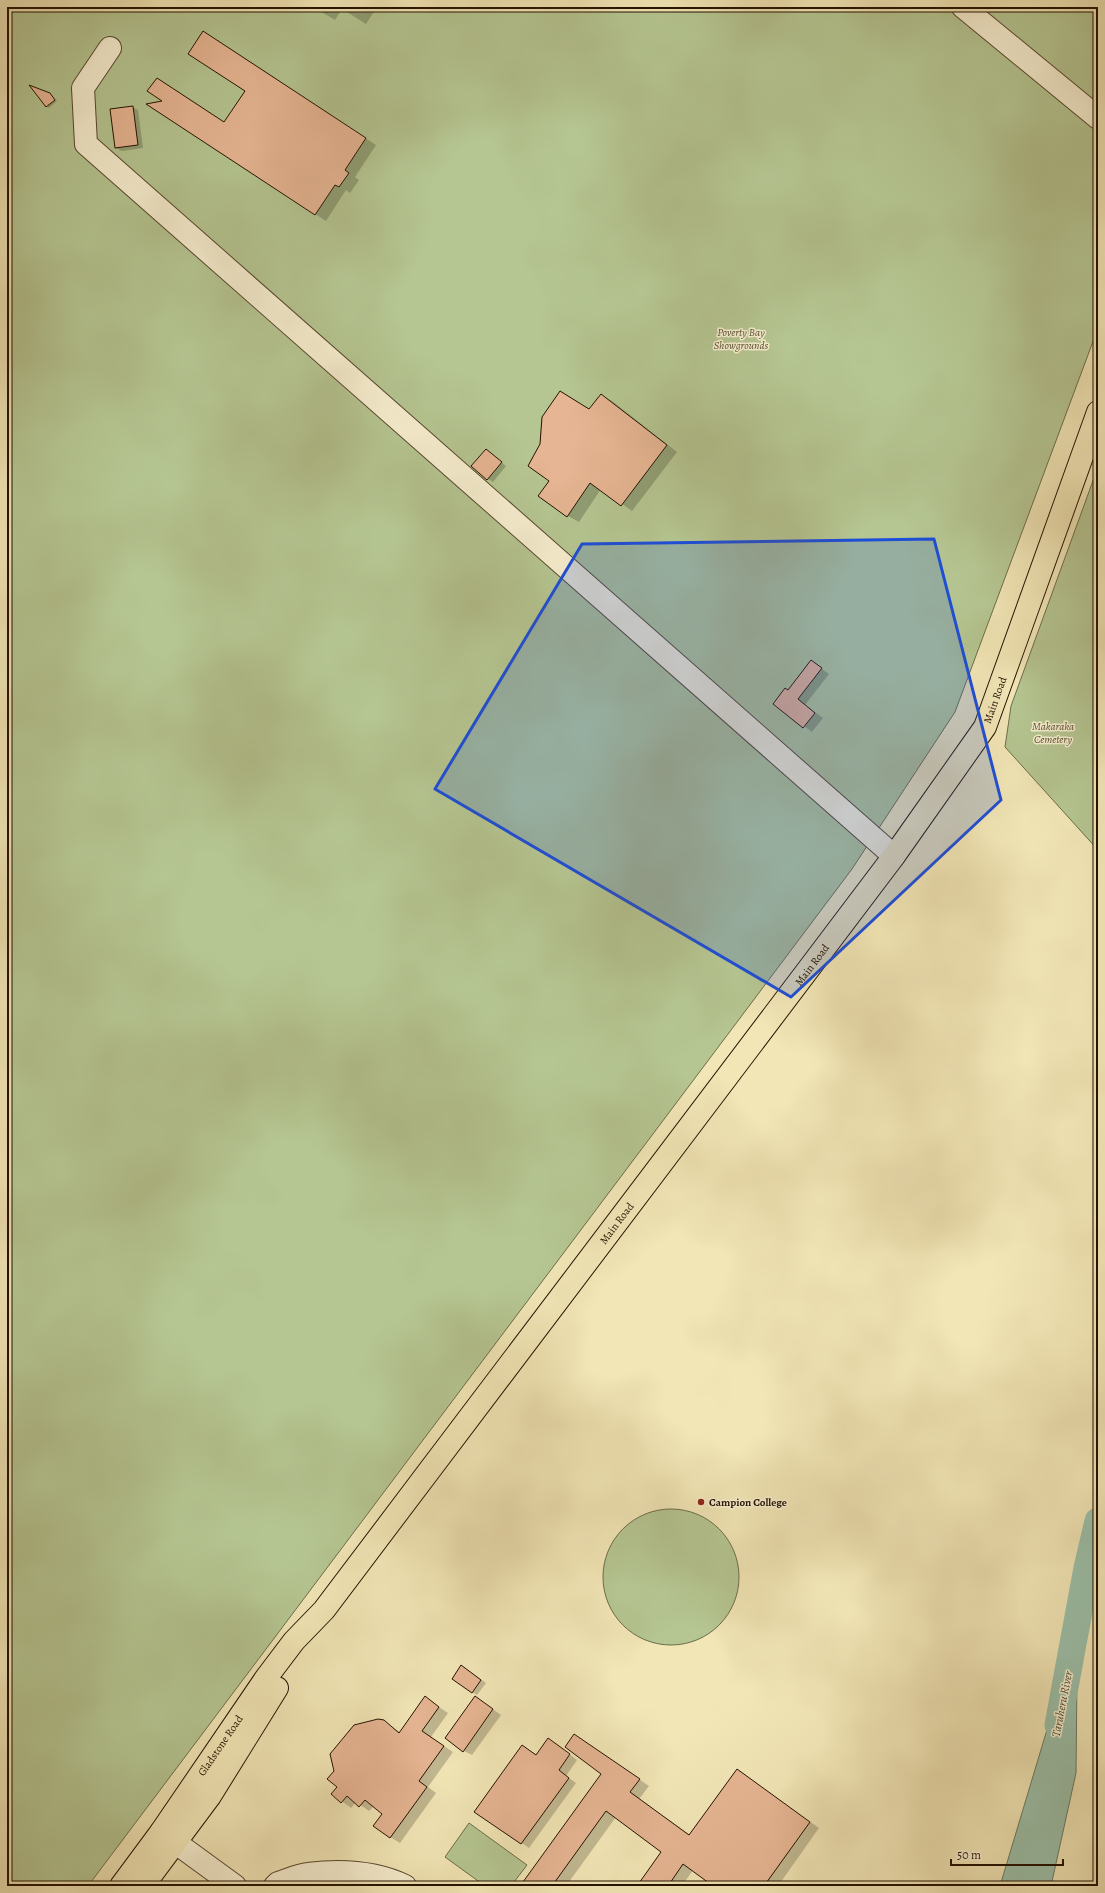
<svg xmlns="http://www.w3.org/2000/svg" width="1105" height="1893" font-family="Alegreya,serif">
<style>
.green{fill:#b5c692;stroke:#6c6c49}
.water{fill:#9cc0a9;stroke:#6c7a65}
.shadow{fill:#0003}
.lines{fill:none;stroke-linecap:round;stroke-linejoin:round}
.river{stroke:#9cc0a9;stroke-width:27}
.building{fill:#e6b593;stroke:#241200}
.minor-casing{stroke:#58472e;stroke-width:24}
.major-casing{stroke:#241200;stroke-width:24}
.minor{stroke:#f7efd0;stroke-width:22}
.major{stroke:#f2e6b6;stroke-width:22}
.marked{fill:#1d4ed8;fill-opacity:0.2;stroke:#1d4ed8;stroke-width:3;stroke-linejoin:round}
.poi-dot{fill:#8f2418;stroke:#f7efd0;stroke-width:1.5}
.labels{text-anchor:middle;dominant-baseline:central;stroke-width:3;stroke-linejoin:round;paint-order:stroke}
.park-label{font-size:11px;font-style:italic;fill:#575133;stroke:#f7efd0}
.street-label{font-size:11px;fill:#241200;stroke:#f7efd0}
.poi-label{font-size:11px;font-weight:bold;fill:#241200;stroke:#f7efd0;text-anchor:start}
.water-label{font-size:12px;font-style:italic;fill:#4e4f3b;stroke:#f7efd0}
</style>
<rect width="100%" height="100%" fill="#f2e6b6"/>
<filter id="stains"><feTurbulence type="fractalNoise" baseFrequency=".005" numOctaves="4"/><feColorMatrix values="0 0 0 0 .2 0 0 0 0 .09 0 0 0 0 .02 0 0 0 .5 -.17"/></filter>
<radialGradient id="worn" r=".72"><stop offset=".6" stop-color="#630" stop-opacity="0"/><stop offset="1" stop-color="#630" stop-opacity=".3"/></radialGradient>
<path class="green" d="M 7,7 L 1098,7 L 1098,328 L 955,712 L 852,869 L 88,1886 L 7,1886 Z
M 1098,467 L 1098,850 L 1005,747 L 1011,706 Z
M603 1577a68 68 0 1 1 136 0a68 68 0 1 1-136 0Z
M 469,1823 L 527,1865 L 511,1886 L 485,1886 L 445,1857 Z"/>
<path class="water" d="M 1077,1674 L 1076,1773 L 1051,1886 L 1000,1886 L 1055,1703 Z"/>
<path class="shadow" d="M 313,7 L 377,7 L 366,24 L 342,9 L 335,20 Z
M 214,38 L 376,145 L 355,177 L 359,180 L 350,193 L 346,190 L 326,221 L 148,104 L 165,102 L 157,79 L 225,123 L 246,91 Z
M 50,94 L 57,101 L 49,108 L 47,106 Z
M 132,107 L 138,110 L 143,148 L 122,151 L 116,148 L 111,110 Z
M 601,395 L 612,401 L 677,452 L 632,511 L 601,489 L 579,522 L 568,516 L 550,480 L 589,410 Z
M 486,450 L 506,466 L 493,482 L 488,479 Z
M 811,661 L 829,674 L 805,705 L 823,718 L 812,732 L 774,704 L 788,691 Z
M 467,1669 L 486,1683 L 477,1695 L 472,1692 Z
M 476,1697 L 501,1715 L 472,1755 L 464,1751 Z
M 425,1698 L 448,1713 L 431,1737 L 453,1752 L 428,1787 L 436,1793 L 400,1843 L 390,1837 L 383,1814 L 374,1806 L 369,1811 L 356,1802 L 351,1808 L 332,1794 L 383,1721 L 400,1732 Z
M 584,1741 L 649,1786 L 639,1799 L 690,1835 L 737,1770 L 819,1828 L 778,1886 L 715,1886 L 693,1870 L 682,1886 L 638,1886 L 663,1851 L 616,1817 L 566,1886 L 531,1886 L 603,1773 Z
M 556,1744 L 577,1760 L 566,1776 L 576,1783 L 529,1848 L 475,1811 L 523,1746 L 537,1755 Z"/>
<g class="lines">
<path class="river" d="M 1058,1725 L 1087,1568 L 1098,1521"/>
</g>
<path class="building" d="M 203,31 L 366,138 L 345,170 L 349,173 L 339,187 L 335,185 L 315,215 L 146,104 L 162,101 L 147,91 L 157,78 L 224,122 L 245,91 L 188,54 Z
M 29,85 L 50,93 L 55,100 L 46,107 Z
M 133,106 L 138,145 L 115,148 L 110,109 Z
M 560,391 L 589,409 L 601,394 L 667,445 L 621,506 L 590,483 L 567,517 L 538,496 L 549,481 L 528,466 L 540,444 L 542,417 Z
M 486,449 L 502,462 L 487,480 L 471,466 Z
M 811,660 L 822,668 L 798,699 L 815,713 L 803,728 L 773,704 L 785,688 L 788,690 Z
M 461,1665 L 481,1680 L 472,1693 L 452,1679 Z
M 425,1696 L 439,1707 L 422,1731 L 444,1746 L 419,1781 L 427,1787 L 390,1838 L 373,1826 L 382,1814 L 365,1800 L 359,1807 L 347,1796 L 341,1803 L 331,1794 L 337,1787 L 327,1779 L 334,1771 L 330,1754 L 354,1725 L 378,1719 L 384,1720 L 399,1733 Z
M 475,1696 L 493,1709 L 463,1752 L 445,1738 Z
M 574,1734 L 640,1779 L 630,1792 L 689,1835 L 737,1769 L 810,1822 L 764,1886 L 713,1886 L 683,1864 L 668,1886 L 637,1886 L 661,1852 L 606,1811 L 552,1886 L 529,1886 L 523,1882 L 601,1774 L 565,1747 Z
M 548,1738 L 570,1754 L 559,1770 L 569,1778 L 521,1844 L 474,1812 L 522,1745 L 536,1755 Z"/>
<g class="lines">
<g class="minor-casing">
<path id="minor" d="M 963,7 L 1098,118
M 110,48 L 83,88 L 86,144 L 894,856
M 161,1832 L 235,1886
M 275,1886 L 278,1883 C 288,1880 298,1875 308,1874 C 340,1870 376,1872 405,1886"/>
</g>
<g class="major-casing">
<g id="major">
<path id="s1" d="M 121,1886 L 161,1832 L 266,1678 L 294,1641 L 324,1610 L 432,1467 L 894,856 L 985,727 L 1098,412"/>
<path d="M 143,1886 L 210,1796 L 277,1688"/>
</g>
</g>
<use href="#minor" class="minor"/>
<use href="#major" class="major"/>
</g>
<path class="marked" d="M 934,539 L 1001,800 L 791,997 L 435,789 L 582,544 Z"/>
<circle class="poi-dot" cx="701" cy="1502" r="4"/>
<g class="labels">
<g class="park-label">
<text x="741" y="332">Poverty Bay<tspan x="741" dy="13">Showgrounds</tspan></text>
<text x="1053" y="726">Makaraka<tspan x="1053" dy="13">Cemetery</tspan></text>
</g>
<g class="street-label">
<text stroke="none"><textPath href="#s1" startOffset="1475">Main Road</textPath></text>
<text stroke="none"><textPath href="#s1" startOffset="1152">Main Road</textPath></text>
<text stroke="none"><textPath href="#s1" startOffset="828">Main Road</textPath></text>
<text stroke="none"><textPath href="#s1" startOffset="172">Gladstone Road</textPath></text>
</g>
<g class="poi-label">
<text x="709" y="1502">Campion College</text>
</g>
<g class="water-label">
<text transform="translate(1062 1704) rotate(-79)">Taruheru River</text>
</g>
</g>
<rect width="1105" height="1893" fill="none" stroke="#f2e6b6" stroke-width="24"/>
<rect x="8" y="8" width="1089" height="1877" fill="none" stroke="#241200" stroke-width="2"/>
<rect x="12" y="12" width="1081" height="1869" fill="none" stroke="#241200"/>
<path d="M951 1859v6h112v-6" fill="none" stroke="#241200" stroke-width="2"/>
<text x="957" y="1859" font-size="12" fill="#241200" stroke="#f7efd0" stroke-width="3" paint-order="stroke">50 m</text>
<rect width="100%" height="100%" filter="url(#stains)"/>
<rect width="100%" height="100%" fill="url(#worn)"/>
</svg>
